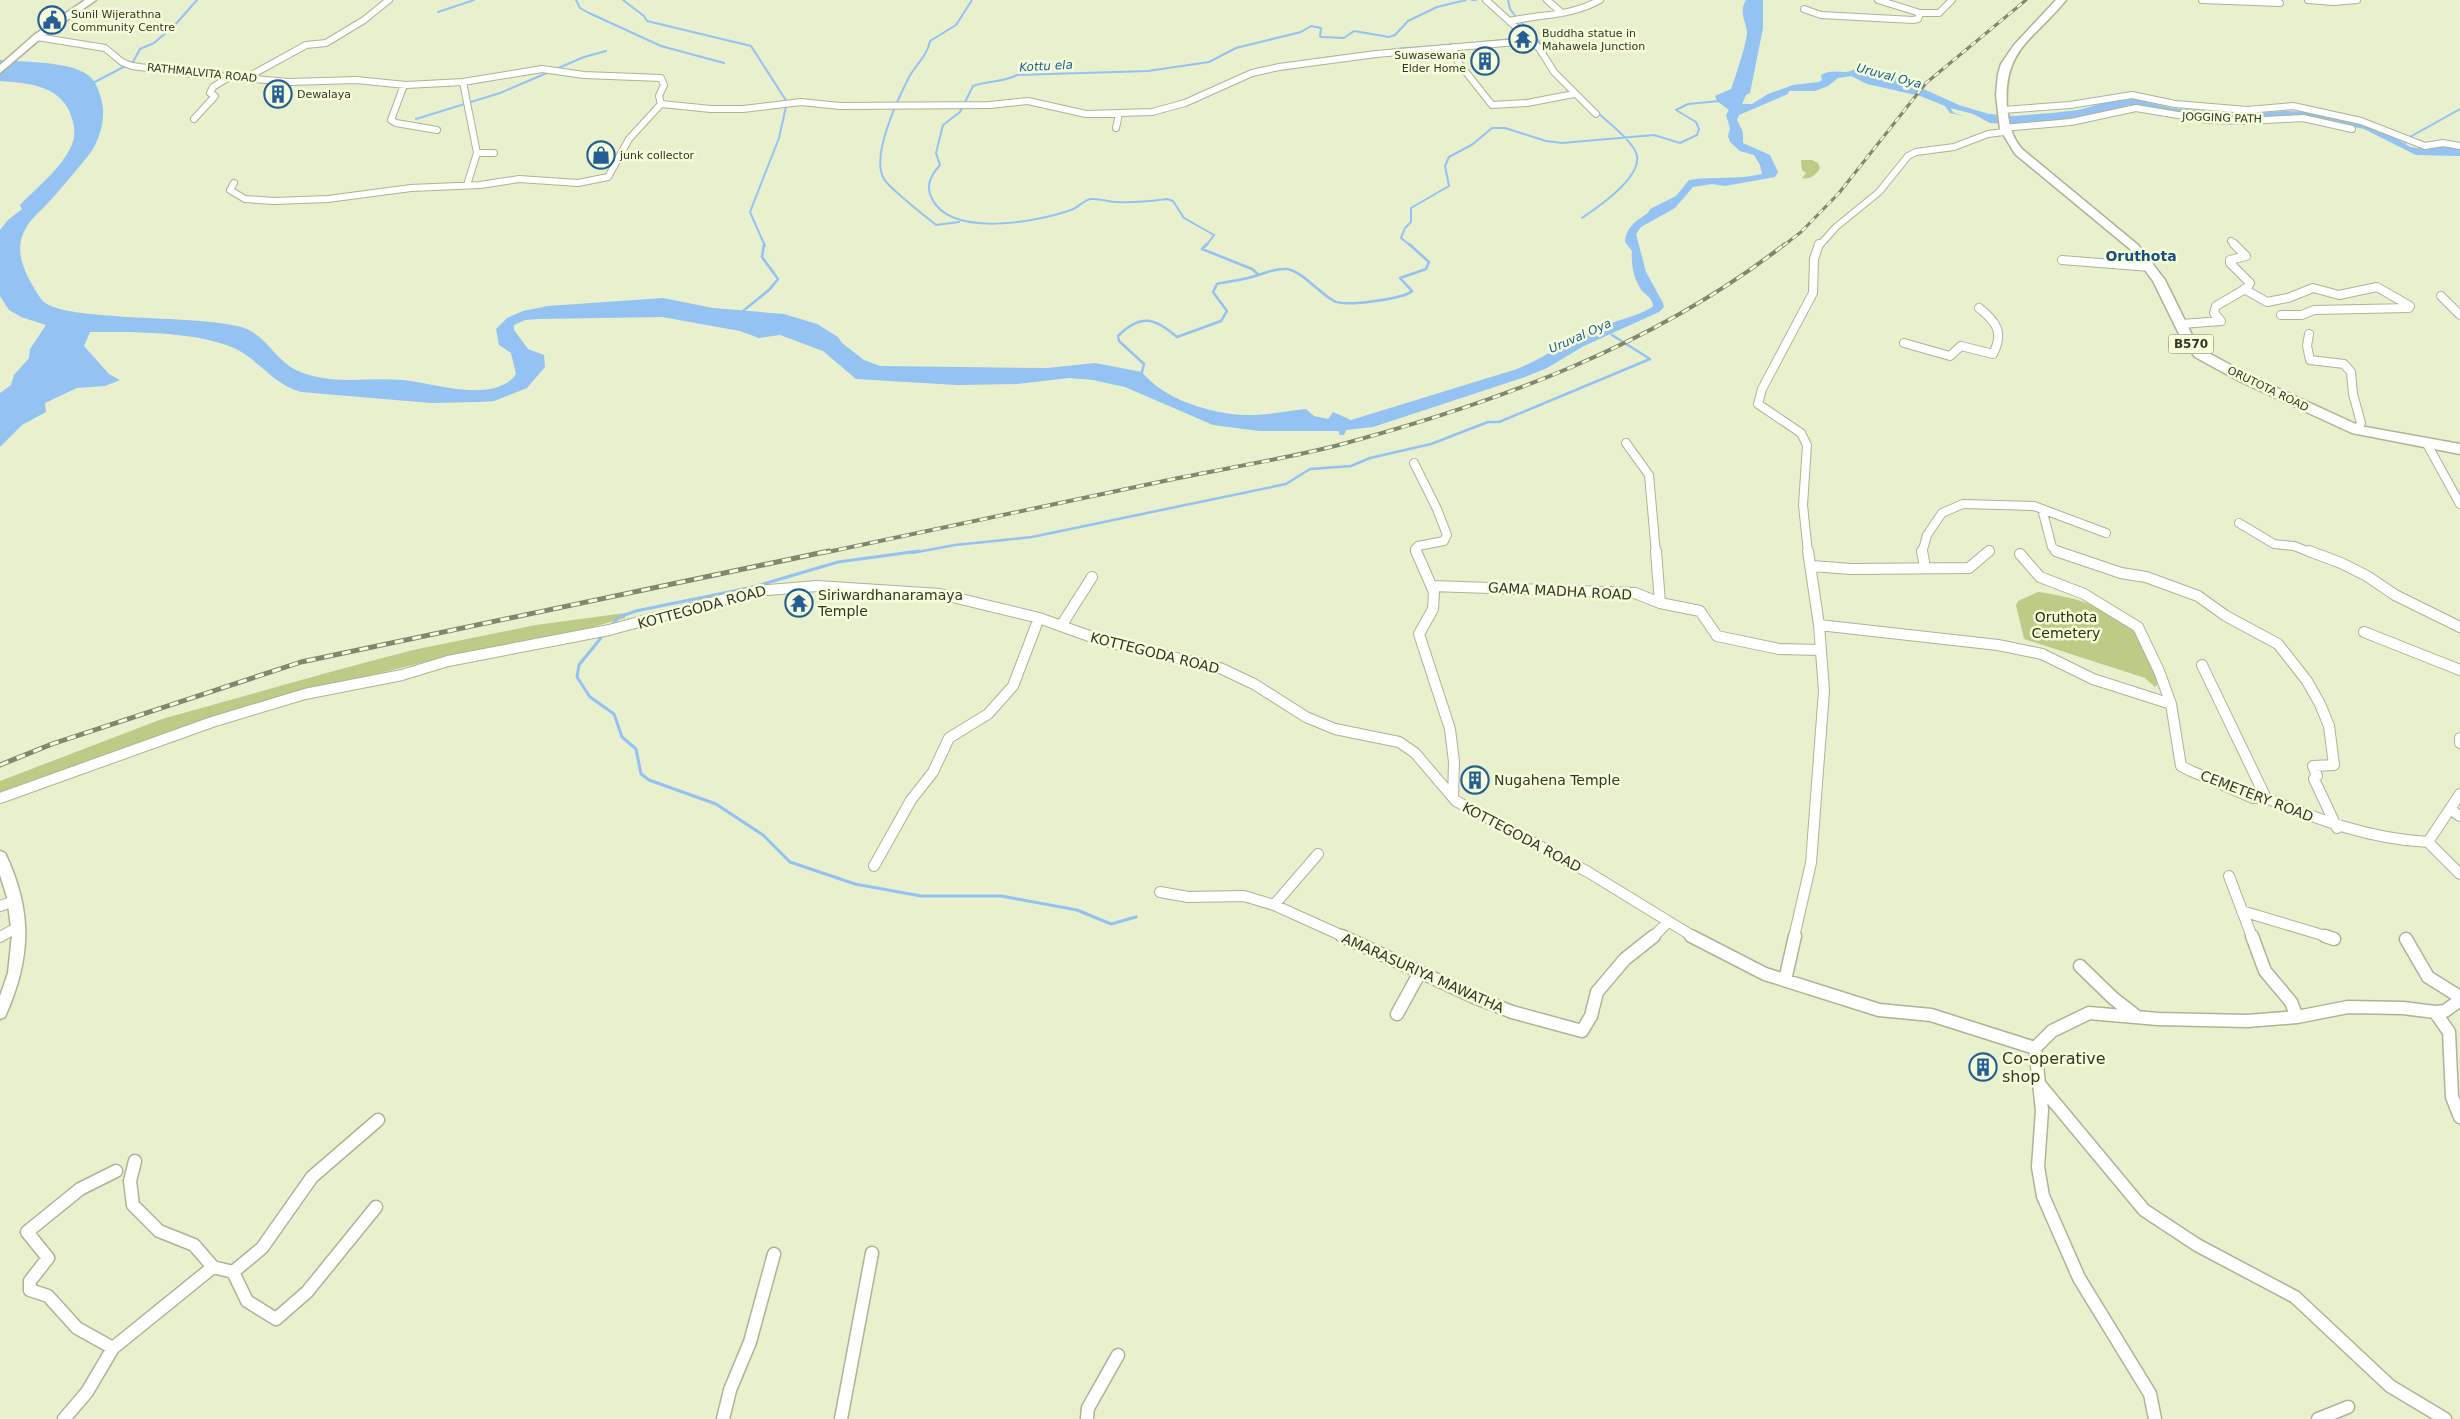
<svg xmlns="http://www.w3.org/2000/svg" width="2460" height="1419" font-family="'DejaVu Sans',sans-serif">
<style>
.green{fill:#bccb85}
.water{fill:#93c2f3}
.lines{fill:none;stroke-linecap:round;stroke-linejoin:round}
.stream-far2{stroke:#93c2f3;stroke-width:2}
.stream-far1{stroke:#93c2f3;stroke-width:2.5}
.stream{stroke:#93c2f3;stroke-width:3}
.minor-far3-casing{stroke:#adb494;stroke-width:8}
.minor-far2-casing{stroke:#adb494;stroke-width:10}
.minor-far1-casing{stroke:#adb494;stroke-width:12}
.minor-casing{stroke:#adb494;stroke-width:15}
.tertiary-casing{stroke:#adb494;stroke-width:3}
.primary-casing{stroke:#adb494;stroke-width:3}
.minor-far3{stroke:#fff;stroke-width:6}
.minor-far2{stroke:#fff;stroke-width:8}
.minor-far1{stroke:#fff;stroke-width:10}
.minor{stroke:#fff;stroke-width:12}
.tertiary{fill:#fff;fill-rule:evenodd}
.primary{fill:#fff;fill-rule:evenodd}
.rail-far2-casing{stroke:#80866f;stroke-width:3}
.rail-far1-casing{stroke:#80866f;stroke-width:4}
.rail-casing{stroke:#80866f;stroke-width:5}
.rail-far2{stroke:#f5fedb;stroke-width:2;stroke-dasharray:6;stroke-linecap:butt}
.rail-far1{stroke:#f5fedb;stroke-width:2.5;stroke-dasharray:8;stroke-linecap:butt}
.rail{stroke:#f5fedb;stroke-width:3;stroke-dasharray:9;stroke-linecap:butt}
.labels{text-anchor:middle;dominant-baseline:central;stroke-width:5;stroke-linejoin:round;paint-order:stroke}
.far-poi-label{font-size:11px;fill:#323527;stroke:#f5fedb;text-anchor:start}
.far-street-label{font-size:11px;fill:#323527;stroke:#f5fedb}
.far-water-label{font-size:12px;font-style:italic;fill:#1d5a92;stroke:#f5fedb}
.shield{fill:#f5fedb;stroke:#6c715d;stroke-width:1}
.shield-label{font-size:12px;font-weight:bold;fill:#323527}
.far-quarter-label{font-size:14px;font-weight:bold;fill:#184d7f;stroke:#f5fedb}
.street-label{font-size:14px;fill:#323527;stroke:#f5fedb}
.poi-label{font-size:14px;fill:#323527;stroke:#f5fedb;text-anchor:start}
.park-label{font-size:14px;fill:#2a310d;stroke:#f5fedb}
.near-poi-label{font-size:16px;fill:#323527;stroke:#f5fedb;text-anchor:start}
</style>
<rect width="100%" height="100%" fill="#e8f0ce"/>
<path class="green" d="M 1801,160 L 1812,160 L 1818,163 L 1820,168 C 1816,175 1809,180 1802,178 L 1806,173 L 1802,170 Z
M 2038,592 C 2065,595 2111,607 2131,627 C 2140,637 2153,669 2160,682 L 2155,687 L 2145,678 L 2024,639 L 2016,605 L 2018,601 Z
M 625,613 L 625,618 L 582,630 L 445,657 L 332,685 L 0,795 L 0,781 L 162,719 L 341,669 L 413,650 L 536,625 Z"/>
<path class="water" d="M 1746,0 L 1763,0 L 1763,28 L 1750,93 L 1746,95 L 1742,104 L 1752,104 L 1768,94 L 1793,85 L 1819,82 L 1822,80 L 1821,75 C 1834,67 1845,76 1855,69 L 1864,74 L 1897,77 L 1959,105 L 1989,114 L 2015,116 L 2052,113 L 2078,110 L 2115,100 L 2135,99 L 2172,108 L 2209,111 L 2225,115 L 2285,111 L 2312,112 L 2356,122 L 2394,137 L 2410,147 L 2424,149 L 2445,146 L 2460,149 L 2460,156 L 2416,155 L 2364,129 L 2303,116 L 2248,119 L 2191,116 L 2129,105 L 2089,116 L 2018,125 L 1990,123 L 1973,114 L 1950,108 L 1954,113 L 1964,116 L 1950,113 L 1945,106 L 1920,96 L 1867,84 L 1851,76 L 1838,78 L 1828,86 L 1815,91 L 1789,91 L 1788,94 L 1739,115 L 1737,120 L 1743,132 L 1743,143 L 1770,155 L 1778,172 L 1775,177 L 1725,186 L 1712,184 L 1693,187 L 1675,208 L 1641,227 L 1636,234 L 1646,272 L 1663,303 L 1664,307 L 1659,312 L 1584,346 L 1547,368 L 1525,377 L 1373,427 L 1346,430 L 1344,435 L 1340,435 L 1338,431 L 1259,431 L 1213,425 L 1125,387 L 1093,380 L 1069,378 L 1017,384 L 957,385 L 856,379 L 823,351 L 780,335 L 759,338 L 740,331 L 662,317 L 539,319 L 525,320 L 514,325 L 514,330 L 528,349 L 544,355 L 545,367 L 527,388 L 494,401 L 480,402 L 431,403 L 301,392 C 271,383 260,360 234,348 C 194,331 133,332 90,332 L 84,346 L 109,374 L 120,380 L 105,386 L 77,388 L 45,403 L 46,412 L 22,425 L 0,447 L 0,393 L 11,385 L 14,375 L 29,358 L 30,349 L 46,325 L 21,317 L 9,310 L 0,296 L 0,230 L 8,220 L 22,209 L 20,205 C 36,188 55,174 67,154 C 74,143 76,134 73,122 C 65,86 31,83 0,81 L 0,60 C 23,62 69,61 88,75 C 97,81 102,99 103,109 C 104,126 98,143 88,156 C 74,173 60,190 46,205 C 39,212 30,220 26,228 C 11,252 28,279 41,299 C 58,324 208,313 247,329 C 267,338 276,360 296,370 C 329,386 367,377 402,380 C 432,383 464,395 495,388 C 504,385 511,382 516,374 L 511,353 L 499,345 L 496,329 L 507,318 L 523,311 L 548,306 L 663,298 L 713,308 L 784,314 L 817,324 L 838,337 L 842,343 L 864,360 L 880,366 L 1047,368 L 1095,363 L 1142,372 C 1163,399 1211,414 1245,415 C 1264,416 1287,411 1306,409 L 1314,416 L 1328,419 L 1333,412 L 1351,420 L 1517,369 C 1549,356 1578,333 1611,323 C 1620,320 1648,312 1653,306 C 1652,296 1645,296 1640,288 C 1633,276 1631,263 1632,251 L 1625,242 C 1626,227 1637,220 1648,213 L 1650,209 L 1676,196 L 1689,180 C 1714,176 1738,180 1762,174 L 1760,165 L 1754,155 L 1740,151 L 1730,142 L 1728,136 L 1730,128 L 1726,115 L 1729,110 L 1717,101 L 1715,96 L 1731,89 C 1735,79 1748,39 1747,31 C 1745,20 1739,11 1746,0 Z"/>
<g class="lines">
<path class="stream-far2" d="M 576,0 L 580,8 L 589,13 L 661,46 L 724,63
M 623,0 L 644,16 L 647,21 L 751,46 L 787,102 L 779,138 L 750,212 L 765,246
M 1472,0 L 1476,0
M 1508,0 L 1510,9 L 1516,17
M 438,12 L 474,0
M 1520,21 L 1543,46 L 1547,56
M 1482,42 L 1534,37
M 1395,49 L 1461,44
M 1316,59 L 1372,52
M 91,84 L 133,62 L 140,49 L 154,43 L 174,26 L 197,0
M 416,119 L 500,93 L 584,57 L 606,51
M 2404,144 L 2408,138 L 2460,109
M 1582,218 C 1598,207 1641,178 1637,156 C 1635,143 1608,122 1598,113
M 959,222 L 936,225 C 925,216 890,189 884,179 C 870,156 898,99 909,77 C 916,65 928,54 930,41 L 956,25 L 972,0
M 1206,246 L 1214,235 L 1184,218 L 1173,201 L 1167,199 C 1151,201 1134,203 1117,202 C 1109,202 1099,198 1091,199 C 1083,200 1078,208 1071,210 C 1037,222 952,238 932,199 C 925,186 931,175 940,165 L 936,153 L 943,125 L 960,112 L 973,86 C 988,81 1004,82 1017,75 L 1148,71 L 1209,62 L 1236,48 L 1301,32 L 1311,26 L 1321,28 L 1320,36 L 1322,37 L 1344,38 L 1354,31 L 1389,37 L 1395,35 L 1408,21 L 1437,7 L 1466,0
M 1411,246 L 1401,238 L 1405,228 L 1411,222 L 1411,208 L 1449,186 L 1445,166 L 1449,157 L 1473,144 L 1492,128 L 1505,128 L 1546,141 L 1562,143 L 1654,135 L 1680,143 L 1697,135 L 1699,129 L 1696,122 L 1676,110 L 1688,104 L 1720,101"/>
<path class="stream-far1" d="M 1207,244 L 1202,249 L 1252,269 L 1259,275
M 743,311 L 769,290 L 778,279 L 762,257 L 764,244
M 1142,372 L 1144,364 L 1119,341 L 1118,336 C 1141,313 1155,318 1177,337 L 1221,321 L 1227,311 L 1213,292 L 1217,284 C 1230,281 1245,280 1258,275 C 1268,272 1276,268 1287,269 C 1302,271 1320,294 1334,301 C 1344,307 1404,299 1412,291 L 1400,278 L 1426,269 L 1429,262 L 1409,244
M 912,553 L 955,545 L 1032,537 L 1286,484 L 1310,469 L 1351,466 L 1370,458 L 1431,444 L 1488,422 L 1499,422 L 1650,359 L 1612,335"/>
<path class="stream" d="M 609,628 L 619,617 L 636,611 L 753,587 L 838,562 L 919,551
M 605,633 L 579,665 L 577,677 L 590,697 L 614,714 L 622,737 L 636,749 L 641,774 L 649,780 L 716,804 L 763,835 L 790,862 L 855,884 L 921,896 L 1001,896 L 1077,910 L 1111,924 L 1136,917"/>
<g class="minor-far3-casing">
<path id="minor-far3" d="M 1486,0 L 1539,48 L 1554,72 L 1596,114
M 1547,0 L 1562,13
M 1878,0 L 1920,13
M 2202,0 L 2280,3 L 2275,0
M 2308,0 L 2334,2 L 2357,0
M 1804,9 L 1821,15 L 1913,20 L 1918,19 L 1920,13 L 1939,13 L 1952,0
M 1510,21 C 1541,14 1572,16 1600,0
M 37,37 L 105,48 L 122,62 L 132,66 L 193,74 L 289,82 L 356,80 L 406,85 L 463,82 L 542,69 L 584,75 L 661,78 L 664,85 L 659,96 L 661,104 L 711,109 L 743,109 L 801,102 L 840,106 L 990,105 L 1028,101 L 1086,114 L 1152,112 L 1185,103 L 1252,73 L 1279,67 L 1376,54 L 1530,41
M 1453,47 L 1458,62 L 1492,105 L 1527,103 L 1574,94
M 246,78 L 306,45 L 326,43 L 364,20 L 389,0
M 463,82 L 477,153 L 467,185
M 404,85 L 391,120 L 396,123 L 437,130
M 2002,110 L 2070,105 L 2132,95 L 2175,104 L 2247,110 L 2293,106 L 2361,121 L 2425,146 L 2443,143 L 2460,146
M 194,119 L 215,96 L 210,93 L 213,87 L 229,77
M 1116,128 L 1119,114
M 2003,128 L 2071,122 L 2136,108 L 2208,120 L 2247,121 L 2303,118 L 2352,129
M 477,153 L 494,153
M 234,183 L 230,190 L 245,199 L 274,201 L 328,199 L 411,188 L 480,185 L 519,179 L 578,183 L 608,177 L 629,139 L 661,104
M 2231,241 L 2236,246
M 1819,246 L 1836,227 L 1879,192 L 1908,156 L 1916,152 L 1954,147 L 1988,134 L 2004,132"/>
</g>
<g class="minor-far2-casing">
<path id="minor-far2" d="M 2062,260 L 2150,267
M 2244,289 L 2267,302 L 2288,298 L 2313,288 L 2339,295 L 2377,287 L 2410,306 L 2409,308 L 2314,310 L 2302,315 L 2281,315
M 2441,296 L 2460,315
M 2182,324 L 2221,321 L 2214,313 L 2216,306 L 2247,288 L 2250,283 L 2230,263 L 2230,260 L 2246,256 L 2234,244
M 2309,334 L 2307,346 L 2310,360 L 2344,364 L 2351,372 L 2353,394 L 2361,423 L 2357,430
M 1904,343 L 1950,356 L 1961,346 L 1993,354 C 2004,333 1997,322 1979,308
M 1626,443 L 1649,475 L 1656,553
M 2427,444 L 2460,504
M 1414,463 L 1437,509 L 1447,535 L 1444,541 L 1418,546 L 1415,549 L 1417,553
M 2042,509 L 2052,547 L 2060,553
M 2239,523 L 2274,544 L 2294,546 L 2312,553
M 1808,553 L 1803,505 L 1807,445 L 1801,433 L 1758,404 L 1762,389 L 1813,293 L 1814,259 L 1819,244
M 1922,553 L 1927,535 L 1942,513 L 1963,504 L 2034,506 L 2106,533
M 1987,553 L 1989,551"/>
</g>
<g class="minor-far1-casing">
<path id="minor-far1" d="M 1416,551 L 1434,592 L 1433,609 L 1419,634 L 1450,729 L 1454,762 L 1453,797
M 1656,551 L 1660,603
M 1922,551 L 1925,567
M 2056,551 L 2121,573 L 2146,577 L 2198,596 L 2226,616 L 2278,644 L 2307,681 L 2320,704 L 2329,726 L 2334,765 L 2313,766 L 2317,776 L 2314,779 L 2337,828
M 2309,551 L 2341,563 L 2367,576 L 2395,595 L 2460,627
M 2020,554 L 2040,577 L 2084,594 L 2138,627 L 2159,671 L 2171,704
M 1812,566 L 1851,569 L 1969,568 L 1989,551
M 1432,586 L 1635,593 L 1660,603 L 1700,611 L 1717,636 L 1779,649 L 1821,650
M 1819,625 L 1998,645 L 2042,654 L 2093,679 L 2171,704 L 2181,766 L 2191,771 L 2253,798 L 2266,798 C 2319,820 2370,839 2428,842
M 1061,626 L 1092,577
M 2364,632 L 2460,670
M 2202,665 L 2266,798
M 2460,738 L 2460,743
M 0,798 L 212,722 L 305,694 L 402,675 L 448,661 L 609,630 L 755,591 L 817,586 L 940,594 L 1039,618 L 1103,641 L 1220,668 L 1254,684 L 1306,717 L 1335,729 L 1399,742 L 1415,753 L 1456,801 L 1588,872 L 1694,937
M 2450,809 L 2460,816
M 2428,842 L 2460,794
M 2428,842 L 2460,874
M 874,866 L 911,800 L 933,772 L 949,738 L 988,714 L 1013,686 L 1039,618
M 2229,876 L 2252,937
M 1160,892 L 1188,897 L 1244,896 L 1274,905 L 1345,937
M 1274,905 L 1318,854
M 0,906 L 14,901
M 2242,911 L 2329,937
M 0,937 L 18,927
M 1653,937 L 1668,922
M 1794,937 L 1811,863 L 1824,691 L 1819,625 L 1808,551"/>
</g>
<g class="minor-casing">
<path id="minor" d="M 1342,936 L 1474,997 L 1512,1012 L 1582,1031 L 1591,1016 L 1597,992 L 1625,959 L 1654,936
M 1691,936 L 1765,974 L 1879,1010 L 1931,1015 L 2035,1048
M 2252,936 L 2265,971 L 2291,1002 L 2297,1017
M 2325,936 L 2334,939
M 2406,939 L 2428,977 L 2460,997
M 2080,966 L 2113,998 L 2136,1016
M 1785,980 L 1795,936
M 2435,1012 L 2449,1032 L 2452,1097 L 2460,1117
M 1397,1014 L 1419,974
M 2040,1085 L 2144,1210 L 2197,1245 L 2295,1297 L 2390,1386 L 2445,1419
M 135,1161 L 130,1181 L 133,1205 L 159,1231 L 194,1245 L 213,1267
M 233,1272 L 247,1301 L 276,1319 L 307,1292 L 376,1207
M 113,1348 L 213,1267 L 233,1272 L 262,1248 L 312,1177 L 378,1120
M 64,1419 L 87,1392 L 113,1348 L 77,1328 L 48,1296 L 30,1290 L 30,1281 L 48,1258 L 27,1232 L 80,1189 L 116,1171
M 723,1419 L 730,1390 L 750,1342 L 774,1254
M 841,1419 L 872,1253
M 1087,1419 L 1088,1408 L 1118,1355
M 2155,1419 L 2150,1394 L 2079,1278 L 2043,1196 L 2038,1167 L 2042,1110 L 2035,1048 L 2052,1031 L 2089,1013 L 2158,1019 L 2247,1021 L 2297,1017 L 2348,1007 L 2403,1008 L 2435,1012 L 2445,1011 L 2460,1000
M 2318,1419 L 2348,1407"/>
</g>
<g class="tertiary-casing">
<path id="tertiary" d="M 0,851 L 5,853 C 33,911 31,959 5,1017 L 0,1019 L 0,996 L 8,973 L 12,935 L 7,897 L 0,875 Z"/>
</g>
<g class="primary-casing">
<path id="primary" d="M 85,0 L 96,0 L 40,39 L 0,73 L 0,65 L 34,35 Z
M 2056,0 L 2066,0 C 2034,40 2003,48 2007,107 C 2009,124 2011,136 2022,149 L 2138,245 L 2165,280 L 2194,339 L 2205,351 L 2249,375 L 2360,426 L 2460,444 L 2460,454 L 2352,433 L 2239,381 L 2195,357 L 2182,340 L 2153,281 L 2130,249 L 2015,154 L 2000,129 L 1996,95 L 1998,74 L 2001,64 L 2014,45 Z"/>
</g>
<use href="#minor-far3" class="minor-far3"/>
<use href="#minor-far2" class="minor-far2"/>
<use href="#minor-far1" class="minor-far1"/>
<use href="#minor" class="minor"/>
<use href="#tertiary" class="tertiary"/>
<use href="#primary" class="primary"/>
<g class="rail-far2-casing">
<path id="rail-far2" d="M 1783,246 L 1801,232 L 1839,193 L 1926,83 L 2026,0"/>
</g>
<g class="rail-far1-casing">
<path id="rail-far1" d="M 823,553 C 937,529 1051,505 1164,481 C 1221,469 1279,460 1335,446 C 1494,404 1654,346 1785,244"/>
</g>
<g class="rail-casing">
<path id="rail" d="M 0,765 L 52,744 L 301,662 L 829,551"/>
</g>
<use href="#rail-far2" class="rail-far2"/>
<use href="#rail-far1" class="rail-far1"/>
<use href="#rail" class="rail"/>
</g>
<defs>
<g id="civic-ring" transform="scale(1.4375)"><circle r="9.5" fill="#f5fedb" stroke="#245e95" stroke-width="1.5"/><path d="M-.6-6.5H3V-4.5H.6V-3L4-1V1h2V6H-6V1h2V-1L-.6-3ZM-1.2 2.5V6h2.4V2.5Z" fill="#245e95"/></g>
<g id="temple-ring" transform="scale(1.4375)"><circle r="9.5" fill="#f5fedb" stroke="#245e95" stroke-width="1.5"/><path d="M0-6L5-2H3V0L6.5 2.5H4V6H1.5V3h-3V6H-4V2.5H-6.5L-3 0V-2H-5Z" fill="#245e95"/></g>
<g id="building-ring" transform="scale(1.4375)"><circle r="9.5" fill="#f5fedb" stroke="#245e95" stroke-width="1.5"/><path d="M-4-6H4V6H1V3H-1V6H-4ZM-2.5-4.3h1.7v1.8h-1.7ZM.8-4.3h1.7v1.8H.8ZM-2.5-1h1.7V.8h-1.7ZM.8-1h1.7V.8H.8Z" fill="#245e95"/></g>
<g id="shop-ring" transform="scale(1.4375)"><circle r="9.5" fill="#f5fedb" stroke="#245e95" stroke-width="1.5"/><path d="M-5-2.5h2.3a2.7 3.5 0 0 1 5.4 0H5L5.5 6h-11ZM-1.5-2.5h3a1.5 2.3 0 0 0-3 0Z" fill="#245e95"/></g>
</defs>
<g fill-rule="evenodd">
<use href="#civic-ring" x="52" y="20"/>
<use href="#temple-ring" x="1523" y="39"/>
<use href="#building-ring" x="1485" y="61"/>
<use href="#building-ring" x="278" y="94"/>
<use href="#shop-ring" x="601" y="155"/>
<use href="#temple-ring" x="799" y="603"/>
<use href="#building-ring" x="1475" y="780"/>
<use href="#building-ring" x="1983" y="1067"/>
</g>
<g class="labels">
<g class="far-poi-label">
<text x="71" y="14">Sunil Wijerathna<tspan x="71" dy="13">Community Centre</tspan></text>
<text x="1542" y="33">Buddha statue in<tspan x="1542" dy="13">Mahawela Junction</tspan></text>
<text x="1466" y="55" text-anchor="end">Suwasewana<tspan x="1466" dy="13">Elder Home</tspan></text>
<text x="297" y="94">Dewalaya</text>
<text x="620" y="155">junk collector</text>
</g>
<g class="far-street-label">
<text transform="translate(202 73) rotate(6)">RATHMALVITA ROAD</text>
<text transform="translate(2222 118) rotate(2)">JOGGING PATH</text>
<text transform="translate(2268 389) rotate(26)">ORUTOTA ROAD</text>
</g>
<g class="far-water-label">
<text transform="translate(1046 66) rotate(-3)">Kottu ela</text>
<text transform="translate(1889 76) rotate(15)">Uruval Oya</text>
<text transform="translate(1580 336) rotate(-24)">Uruval Oya</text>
</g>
<rect class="shield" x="2168.5" y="334.5" width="45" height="19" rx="4"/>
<g class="shield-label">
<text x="2191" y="344">B570</text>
</g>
<g class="far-quarter-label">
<text x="2141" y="256">Oruthota</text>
</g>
<g class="street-label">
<text transform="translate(1560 591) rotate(3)">GAMA MADHA ROAD</text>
<text transform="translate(702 607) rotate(-15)">KOTTEGODA ROAD</text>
<text transform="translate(1155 653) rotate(14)">KOTTEGODA ROAD</text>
<text transform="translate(2257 796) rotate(21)">CEMETERY ROAD</text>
<text transform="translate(1522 837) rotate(28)">KOTTEGODA ROAD</text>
<text transform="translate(1423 973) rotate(24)">AMARASURIYA MAWATHA</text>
</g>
<g class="poi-label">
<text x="818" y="595">Siriwardhanaramaya<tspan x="818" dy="16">Temple</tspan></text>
<text x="1494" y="780">Nugahena Temple</text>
</g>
<g class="park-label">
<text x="2066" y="617">Oruthota<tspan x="2066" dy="16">Cemetery</tspan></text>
</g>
<g class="near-poi-label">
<text x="2002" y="1058">Co-operative<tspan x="2002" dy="18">shop</tspan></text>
</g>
</g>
</svg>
